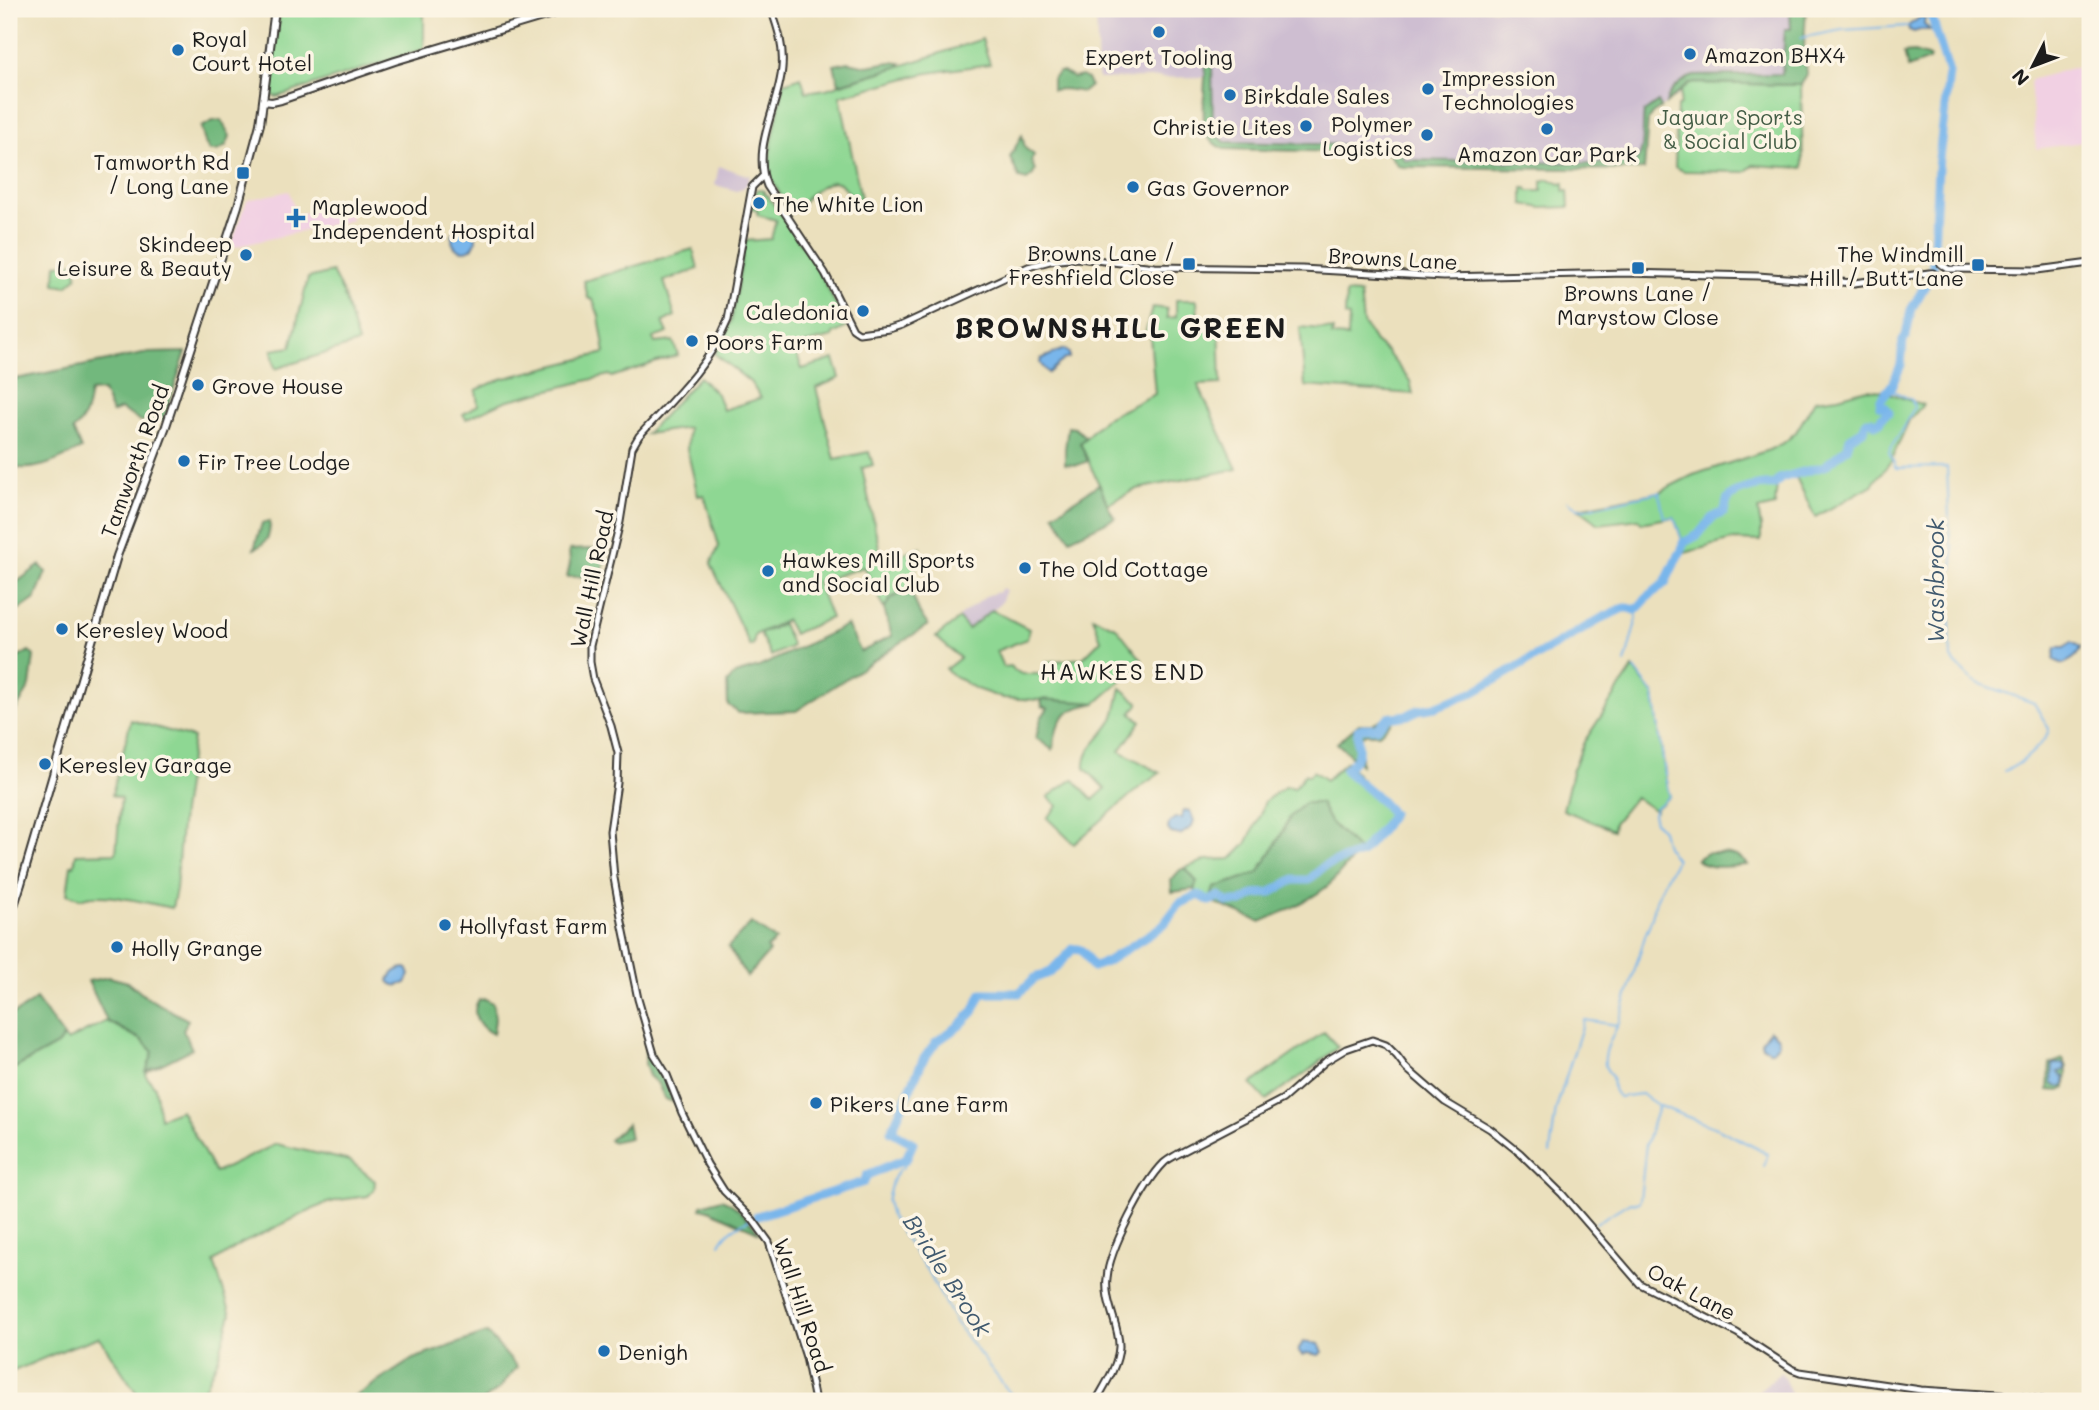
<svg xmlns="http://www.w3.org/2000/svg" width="2099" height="1410" font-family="Mali,sans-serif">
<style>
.built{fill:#f1d0e3}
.industrial{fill:#cebed1}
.green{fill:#8ed793;stroke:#557a58;stroke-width:2}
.forest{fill:#72b87d;stroke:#476a4c;stroke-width:2}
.water{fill:#79b6eb;stroke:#4a6984;stroke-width:2}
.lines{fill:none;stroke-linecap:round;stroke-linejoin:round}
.stream{stroke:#79b6eb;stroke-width:2}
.river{stroke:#79b6eb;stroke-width:9}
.minor-casing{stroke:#3b3934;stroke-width:9}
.major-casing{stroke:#3b3934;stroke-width:10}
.minor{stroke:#fff;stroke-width:5}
.major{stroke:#fff;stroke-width:6}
.poi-dot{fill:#1f6fb2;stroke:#fcf5e5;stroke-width:2.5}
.labels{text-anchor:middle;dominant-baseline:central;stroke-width:7;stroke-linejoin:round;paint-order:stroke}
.poi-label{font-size:21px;fill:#1c1c1c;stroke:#fcf5e5;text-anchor:start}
.park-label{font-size:21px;fill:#445d46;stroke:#fcf5e5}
.street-label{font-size:21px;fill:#1c1c1c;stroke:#fcf5e5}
.water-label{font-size:23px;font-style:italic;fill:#415a6f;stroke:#fcf5e5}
.neighbourhood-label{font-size:23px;letter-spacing:2px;fill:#1c1c1c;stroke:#fcf5e5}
.district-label{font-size:28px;font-weight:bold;letter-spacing:2px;fill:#1c1c1c;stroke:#fcf5e5}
</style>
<rect width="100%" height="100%" fill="#fcf5e5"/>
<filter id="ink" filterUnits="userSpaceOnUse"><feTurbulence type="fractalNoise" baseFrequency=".0143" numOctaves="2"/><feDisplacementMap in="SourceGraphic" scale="14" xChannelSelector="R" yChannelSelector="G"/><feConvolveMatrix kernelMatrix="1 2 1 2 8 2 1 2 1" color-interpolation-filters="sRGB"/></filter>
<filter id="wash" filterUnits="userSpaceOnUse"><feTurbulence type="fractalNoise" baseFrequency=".00686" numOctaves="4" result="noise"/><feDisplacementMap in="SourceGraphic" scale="28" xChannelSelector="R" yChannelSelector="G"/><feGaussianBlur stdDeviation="1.57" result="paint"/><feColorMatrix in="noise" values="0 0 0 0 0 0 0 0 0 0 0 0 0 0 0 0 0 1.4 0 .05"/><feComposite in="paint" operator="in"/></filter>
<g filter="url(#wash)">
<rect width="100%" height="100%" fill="#ebe0bd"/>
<path class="built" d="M 2090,63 L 2090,141 L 2036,149 L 2030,80 Z
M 289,191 L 296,215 L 345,202 L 352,220 L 230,248 L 247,200 Z"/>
<path class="industrial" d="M 1096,9 L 1790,9 L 1793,85 L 1689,83 L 1677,96 L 1652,114 L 1648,120 L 1644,170 L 1403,167 L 1398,166 L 1388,153 L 1224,149 L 1214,144 L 1205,131 L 1205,77 L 1098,79 Z
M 719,166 L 750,176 L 746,186 L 737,191 L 715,185 Z
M 1002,588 L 1006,590 L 1001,603 L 968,630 L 958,617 L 988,595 L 999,592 Z
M 1781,1372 L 1795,1401 L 1746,1401 Z"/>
<path class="green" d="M 290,9 L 424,9 L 424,49 L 277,97 L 270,95 L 269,89 L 280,12 Z
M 982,39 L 990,64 L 922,74 L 840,96 L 861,198 L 855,200 L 840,183 L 833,181 L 821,186 L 807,197 L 801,207 L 791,213 L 770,177 L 770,152 L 784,83 L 801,77 L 806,92 L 826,89 L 929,57 Z
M 1689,83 L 1801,85 L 1803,168 L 1753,165 L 1745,172 L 1684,171 L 1675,167 L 1677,106 L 1680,105 L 1681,91 Z
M 1549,179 L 1560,184 L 1564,183 L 1564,191 L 1568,191 L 1569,207 L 1542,208 L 1523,204 L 1523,188 L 1527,188 L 1528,191 L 1542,191 L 1542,181 Z
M 757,189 L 764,191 L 764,194 L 767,195 L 816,265 L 847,327 L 833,334 L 833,337 L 794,346 L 802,369 L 834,359 L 840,378 L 816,388 L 835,459 L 869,452 L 873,465 L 862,468 L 882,561 L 921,547 L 910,589 L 891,598 L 884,609 L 864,567 L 817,582 L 831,618 L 793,634 L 786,620 L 755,635 L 753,645 L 750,646 L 711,564 L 719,546 L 704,495 L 698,496 L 687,449 L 688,428 L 646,434 L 699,377 L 717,394 L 723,410 L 761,398 L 750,382 L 715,354 L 731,322 L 745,241 L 771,239 L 776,220 L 757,215 L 758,211 L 752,209 Z
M 693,249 L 698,269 L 664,281 L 675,316 L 663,322 L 668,333 L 653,338 L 655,343 L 673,341 L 678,355 L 612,377 L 609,375 L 505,401 L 466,419 L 463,414 L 478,405 L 476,390 L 501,379 L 605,353 L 599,316 L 593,300 L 588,298 L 584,281 Z
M 75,263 L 77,277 L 67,286 L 55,284 L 56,264 Z
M 332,272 L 343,293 L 358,343 L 275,369 L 272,350 L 291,347 L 308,278 Z
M 1346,293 L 1360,294 L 1363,323 L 1375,342 L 1386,351 L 1410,381 L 1413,394 L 1305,386 L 1300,327 L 1333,330 L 1332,336 L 1348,337 L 1349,317 L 1345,316 Z
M 1176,300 L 1197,300 L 1198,320 L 1219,320 L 1221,384 L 1198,385 L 1237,469 L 1137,489 L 1108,504 L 1080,443 L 1104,419 L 1155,394 L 1150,336 L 1146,331 L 1152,307 L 1167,309 L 1167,318 L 1176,317 Z
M 1867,389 L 1883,391 L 1923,405 L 1909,420 L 1891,461 L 1872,485 L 1815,517 L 1795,475 L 1779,479 L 1777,484 L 1775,506 L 1758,510 L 1761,527 L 1761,541 L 1732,540 L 1681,554 L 1683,543 L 1674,517 L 1641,523 L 1639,519 L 1599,524 L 1578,508 L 1659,492 L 1693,475 L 1769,450 L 1785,442 L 1796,432 L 1815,400 L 1838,397 Z
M 992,610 L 1029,629 L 1027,639 L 996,651 L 1003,667 L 1011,666 L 1013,670 L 1022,674 L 1046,674 L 1046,662 L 1083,658 L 1101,640 L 1093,617 L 1116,627 L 1142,660 L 1136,668 L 1096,703 L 1002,698 L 976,689 L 948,672 L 946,669 L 960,658 L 936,637 L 959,619 L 968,629 Z
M 782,624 L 792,646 L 771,656 L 760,634 Z
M 1633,668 L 1654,695 L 1667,787 L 1670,796 L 1656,808 L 1655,811 L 1635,797 L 1614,823 L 1613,830 L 1563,810 L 1572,772 L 1584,742 Z
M 1121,688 L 1139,703 L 1131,713 L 1141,721 L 1120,751 L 1160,773 L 1140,787 L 1074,844 L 1047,818 L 1058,806 L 1048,797 L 1073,779 L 1093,800 L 1105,789 L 1085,768 C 1083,749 1104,736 1112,721 C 1117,711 1118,699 1121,688 Z
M 131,720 L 193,738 L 182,812 L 176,889 L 172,908 C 151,904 99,890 81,899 L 67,894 L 71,865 L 74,866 L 76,854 L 116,853 L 121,798 L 112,795 Z
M 1346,762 L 1392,813 L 1384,826 L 1361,853 L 1330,822 L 1320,803 L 1290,817 L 1279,839 L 1258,873 L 1214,888 L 1210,901 L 1199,895 L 1194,889 L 1197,882 L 1185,868 L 1206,860 L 1231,859 L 1246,844 L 1258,820 L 1265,801 L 1286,786 L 1294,788 L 1305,774 L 1309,776 L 1313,771 L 1326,780 Z
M 107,1021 L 142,1040 L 153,1052 L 146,1076 L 155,1087 L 160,1118 L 181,1110 L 215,1173 L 276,1144 L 350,1161 L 375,1181 L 374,1190 L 368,1196 L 339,1200 L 324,1204 L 241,1244 L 214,1262 L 231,1314 L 218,1359 L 203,1391 L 181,1401 L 142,1401 L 99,1337 L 68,1348 L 9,1373 L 9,1069 L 15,1068 L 57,1045 L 64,1037 L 67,1041 Z
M 1324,1032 L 1338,1047 L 1307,1072 L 1266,1100 L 1251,1084 Z"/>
<path class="forest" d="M 1790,9 L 1806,9 L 1804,47 L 1807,74 L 1801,85 L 1689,83 L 1666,104 C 1669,90 1681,80 1694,76 L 1782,74 L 1785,29 L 1791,29 Z
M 1914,52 L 1930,57 L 1929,60 L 1908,68 L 1904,53 Z
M 849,62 L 867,66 L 890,62 L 901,63 L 898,67 L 839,84 L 834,65 Z
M 1212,62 L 1213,132 L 1225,142 L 1395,146 L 1405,160 L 1633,164 C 1647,155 1641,128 1644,112 L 1658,102 L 1661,108 L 1652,114 L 1648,120 L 1644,170 L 1403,167 L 1398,166 L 1388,153 L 1224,149 C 1216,146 1207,139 1205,130 C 1202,119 1205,77 1206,64 Z
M 1059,72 L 1063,72 L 1073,78 L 1082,76 L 1087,79 L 1090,86 L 1083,92 L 1064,89 L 1052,90 L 1052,79 Z
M 221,120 L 230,136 L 226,146 L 217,151 L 210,151 L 205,143 L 201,127 L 213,121 Z
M 1022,135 L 1025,148 L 1034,155 L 1031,161 L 1035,170 L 1033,175 L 1027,180 L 1019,178 L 1010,157 Z
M 186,352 L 163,421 L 141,421 L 120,409 L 112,413 L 103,391 L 90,392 C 87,408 86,420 73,430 L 81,449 C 59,460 34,474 9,466 L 9,385 L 11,380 L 148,353 Z
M 1068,427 L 1075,428 L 1086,437 L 1080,443 L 1088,461 L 1078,465 L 1065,464 L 1065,449 Z
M 1099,484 C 1105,496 1107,508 1115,518 L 1070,539 L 1054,514 Z
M 270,521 C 270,536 268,543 254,549 L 262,523 Z
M 609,548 L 601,576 L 567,577 L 570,564 L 569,550 Z
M 40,565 L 46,572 L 35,599 L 9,617 L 9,588 Z
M 910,589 L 920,614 L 928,625 L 796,711 L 739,713 L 728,705 L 727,683 L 735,674 L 759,667 L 847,625 L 861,652 L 892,636 L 884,609 L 891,598 Z
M 29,651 L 34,656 L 30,686 L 9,722 L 9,670 L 14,660 Z
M 1041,699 L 1096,703 C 1063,710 1058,715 1053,750 L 1036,738 L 1041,718 L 1048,708 L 1042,706 Z
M 1391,714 L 1393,721 L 1379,734 L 1365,734 L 1361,737 L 1361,765 L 1337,743 L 1359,724 L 1372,724 Z
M 1304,803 L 1320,803 L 1330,822 L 1361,853 C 1346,861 1339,878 1325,888 C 1307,902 1282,913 1260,922 L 1210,901 L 1214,888 L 1258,873 L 1279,839 L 1290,817 Z
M 1707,853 C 1721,853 1740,852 1747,865 C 1731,866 1708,871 1696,859 Z
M 1185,868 L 1197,882 L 1194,889 L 1172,892 L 1171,880 L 1180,870 Z
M 751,923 L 776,940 L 767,948 L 769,952 L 747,977 L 728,947 Z
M 109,977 L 128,982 L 146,997 L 188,1020 L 183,1030 L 192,1049 L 146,1072 L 153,1052 L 142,1040 L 107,1021 L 88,981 Z
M 36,999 L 64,1037 L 57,1045 L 15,1068 L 9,1069 L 9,1016 L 24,1008 Z
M 485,999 L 493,1003 L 495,1019 L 493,1034 C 480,1028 469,1014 479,1000 Z
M 648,1044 C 654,1065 668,1081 673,1102 L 665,1099 L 658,1084 L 649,1076 L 645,1064 L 645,1049 Z
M 2063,1059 L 2067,1067 L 2066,1088 L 2060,1091 L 2048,1090 L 2050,1064 Z
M 627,1124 L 630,1138 L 611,1142 L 609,1140 Z
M 721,1199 C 737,1204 749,1221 760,1233 L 709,1210 L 701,1208 L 702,1205 Z
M 487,1333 L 517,1367 L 499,1389 L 483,1401 L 348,1401 L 413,1359 Z
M 244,1387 L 260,1392 L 260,1401 L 243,1401 Z"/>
<path class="water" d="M 1925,14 L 1924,24 L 1930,30 L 1920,30 L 1914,32 L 1909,30 L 1908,26 Z
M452 239a12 12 0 1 1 24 0a12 12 0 1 1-24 0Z
M 1064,349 L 1069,353 L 1069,358 L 1066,358 L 1048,373 L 1040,363 L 1041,359 Z
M 2072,642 L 2080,647 C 2078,657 2072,660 2063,664 L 2054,660 L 2056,647 L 2065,647 Z
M 1184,810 L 1190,811 L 1194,821 L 1192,827 L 1180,835 L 1171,833 L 1168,829 L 1169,823 L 1175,818 L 1182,818 L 1182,813 Z
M 407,968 L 410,975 L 406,983 C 399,985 394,988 389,981 C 391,972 399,968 407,968 Z
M 1770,1030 L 1778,1037 L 1779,1043 L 1771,1051 L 1762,1046 L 1761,1041 Z
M 2053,1064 L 2063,1064 L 2065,1066 L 2065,1070 L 2058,1072 L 2065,1078 L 2065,1085 L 2062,1087 L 2056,1086 L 2052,1083 Z
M 1303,1342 L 1319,1344 L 1323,1352 L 1319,1355 L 1308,1353 L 1302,1355 L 1298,1350 Z"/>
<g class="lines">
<path class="stream" d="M 1800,38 L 1842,30 L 1908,26
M 1889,389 L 1912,400 L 1914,408 L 1889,452 L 1896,468 L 1947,467 L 1950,544 L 1953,546 L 1953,568 L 1948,574 L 1951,659 L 1970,678 L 1978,683 L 2034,703 L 2049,729 C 2046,743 2018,767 2004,771
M 1567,501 L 1578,508 L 1584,509 L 1659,492 L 1664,518 L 1674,517 L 1683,543
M 1625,663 L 1637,618 L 1636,610
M 1635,669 L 1654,695 L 1667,788 L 1670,796 L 1655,808 L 1653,814 L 1655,822 L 1662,830 L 1666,846 L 1676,860 C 1668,873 1661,886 1656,901 C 1653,913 1651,923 1646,933 L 1618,1025 C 1612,1036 1601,1056 1606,1068 C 1607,1070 1611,1075 1612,1077 C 1614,1086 1610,1090 1619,1097 L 1641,1094 L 1659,1106 L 1719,1129 L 1768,1154 L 1763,1166
M 1550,1153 L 1556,1109 L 1584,1020 L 1617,1025
M 906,1159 L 904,1167 L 899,1170 L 892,1181 L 887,1201 L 891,1217 L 930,1275 L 955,1322 L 1016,1401
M 1596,1223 L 1630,1202 L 1638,1203 L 1640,1200 L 1646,1144 L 1658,1107
M 720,1244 C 727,1229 743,1223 757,1216"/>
<path class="river" d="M 1929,9 L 1949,73 L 1938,167 L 1933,266
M 893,1127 L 923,1060 L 936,1042 L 959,1026 L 973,1012 L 982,993 L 1019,993 L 1035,978 L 1051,972 L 1073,949 C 1086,947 1086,960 1093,967 L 1106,962 L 1155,931 L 1164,924 L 1180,903 L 1199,895 L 1210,901 L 1219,896 L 1227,902 L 1242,902 L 1255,894 L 1270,893 L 1293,880 L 1309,880 L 1324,866 L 1361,853 L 1384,826 L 1392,813 L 1375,795 L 1345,770 C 1365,752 1356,753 1358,730 L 1363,728 L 1376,728 L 1388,718 L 1408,715 L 1418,710 L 1435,707 L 1474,692 L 1604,617 C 1611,615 1621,607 1627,608 C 1630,608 1633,610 1636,610 L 1650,595 L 1665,583 L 1676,560 L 1682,550 L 1683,543 L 1698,535 L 1712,518 L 1724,512 C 1726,508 1726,505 1727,501 C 1733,489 1763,484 1774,485 L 1781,478 L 1825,466 L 1847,448 L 1850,438 L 1863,430 L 1867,421 L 1872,421 L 1875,424 L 1879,423 L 1882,417 L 1889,412 L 1885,407 L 1880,406 L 1881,399 L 1892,385 L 1901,365 L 1903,340 L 1906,336 L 1911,310 L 1927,282
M 757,1216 L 864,1182 L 867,1175 L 906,1159 L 913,1143 L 891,1131"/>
</g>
</g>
<g filter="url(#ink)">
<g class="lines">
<g class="minor-casing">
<path id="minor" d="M 771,9 C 778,28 784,47 782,68 C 779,106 751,147 767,186 L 825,273 L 853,329 L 859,333 L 889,329 L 902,325 L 1028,267 L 1050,261 L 1078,258 L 1155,267 L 1302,269 L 1443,277 L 1626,273 L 1758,276 L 1854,283 L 1929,273 L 1933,273 L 1938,277
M 763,176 L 752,187 L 728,320 C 709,366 672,400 639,436 L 632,448 L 620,522 L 590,646 L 590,662 L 593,679 L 611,726 L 618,753 L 617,783 L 610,831 L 614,878 L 622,922 L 638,999 L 654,1054 L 667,1075 L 682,1113 L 707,1164 L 724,1191 L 753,1220 L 769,1242 L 806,1357 L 815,1401
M 1941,264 L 1948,269 L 2037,270 L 2090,263
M 1096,1401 C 1105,1385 1118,1366 1119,1347 C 1120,1326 1104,1303 1107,1278 C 1109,1250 1144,1183 1164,1163 C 1168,1159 1173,1157 1178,1154 L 1283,1099 L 1326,1061 L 1346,1049 L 1372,1040 L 1386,1045 L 1397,1056 L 1406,1068 L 1445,1102 L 1490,1129 L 1520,1153 L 1562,1194 L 1640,1284 L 1737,1333 L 1792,1369 L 1800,1372 L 1921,1390 L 2014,1396 L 2048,1401"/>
</g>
<g class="major-casing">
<path id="major" d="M 263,101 L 272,102 L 281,100 L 395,61 L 569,9
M 9,921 L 21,884 L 117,556 L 166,426 L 238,206 L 260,124 L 275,9"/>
</g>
<use href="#minor" class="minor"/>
<use href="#major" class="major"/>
</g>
</g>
<g class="poi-dot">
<circle cx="1159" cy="32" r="7"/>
<circle cx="178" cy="50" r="7"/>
<circle cx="1690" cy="54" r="7"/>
<circle cx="1428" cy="89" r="7"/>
<circle cx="1230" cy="95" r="7"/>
<circle cx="1306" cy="126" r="7"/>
<circle cx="1547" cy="129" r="7"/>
<circle cx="1427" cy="135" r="7"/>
<rect x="236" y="166" width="14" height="14" rx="3.5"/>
<circle cx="1133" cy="187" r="7"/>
<circle cx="759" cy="203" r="7"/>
<path d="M292.5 207.5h7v7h7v7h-7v7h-7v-7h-7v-7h7z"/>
<circle cx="246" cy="255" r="7"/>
<rect x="1182" y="257" width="14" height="14" rx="3.5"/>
<rect x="1971" y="258" width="14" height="14" rx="3.5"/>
<rect x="1631" y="261" width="14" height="14" rx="3.5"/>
<circle cx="863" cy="311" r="7"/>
<circle cx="692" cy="341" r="7"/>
<circle cx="198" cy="385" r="7"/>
<circle cx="184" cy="461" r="7"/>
<circle cx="1025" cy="568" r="7"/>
<circle cx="768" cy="571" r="7"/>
<circle cx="62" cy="629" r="7"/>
<circle cx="45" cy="764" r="7"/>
<circle cx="445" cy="925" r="7"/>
<circle cx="117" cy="947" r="7"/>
<circle cx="816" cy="1103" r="7"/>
<circle cx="604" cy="1351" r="7"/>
</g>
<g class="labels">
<g class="poi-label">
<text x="192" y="38">Royal<tspan x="192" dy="24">Court Hotel</tspan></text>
<text x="1704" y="54">Amazon BHX4</text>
<text x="1159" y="56" text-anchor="middle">Expert Tooling</text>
<text x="1442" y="77">Impression<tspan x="1442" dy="24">Technologies</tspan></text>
<text x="1244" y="95">Birkdale Sales</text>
<text x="1413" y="123" text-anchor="end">Polymer<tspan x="1413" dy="24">Logistics</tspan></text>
<text x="1292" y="126" text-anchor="end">Christie Lites</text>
<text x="1547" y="153" text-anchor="middle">Amazon Car Park</text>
<text x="229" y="161" text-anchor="end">Tamworth Rd<tspan x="229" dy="24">/ Long Lane</tspan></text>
<text x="1147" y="187">Gas Governor</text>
<text x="773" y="203">The White Lion</text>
<text x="312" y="206">Maplewood<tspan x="312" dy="24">Independent Hospital</tspan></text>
<text x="232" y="243" text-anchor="end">Skindeep<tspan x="232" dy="24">Leisure &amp; Beauty</tspan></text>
<text x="1175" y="252" text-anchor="end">Browns Lane /<tspan x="1175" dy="24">Freshfield Close</tspan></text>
<text x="1964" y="253" text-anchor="end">The Windmill<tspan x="1964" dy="24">Hill / Butt Lane</tspan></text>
<text x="1638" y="292" text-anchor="middle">Browns Lane /<tspan x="1638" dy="24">Marystow Close</tspan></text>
<text x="849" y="311" text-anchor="end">Caledonia</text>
<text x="706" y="341">Poors Farm</text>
<text x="212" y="385">Grove House</text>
<text x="198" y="461">Fir Tree Lodge</text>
<text x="782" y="559">Hawkes Mill Sports<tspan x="782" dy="24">and Social Club</tspan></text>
<text x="1039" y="568">The Old Cottage</text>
<text x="76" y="629">Keresley Wood</text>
<text x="59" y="764">Keresley Garage</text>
<text x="459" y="925">Hollyfast Farm</text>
<text x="131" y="947">Holly Grange</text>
<text x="830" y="1103">Pikers Lane Farm</text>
<text x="618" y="1351">Denigh</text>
</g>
<g class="park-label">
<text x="1730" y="116">Jaguar Sports<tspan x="1730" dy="24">&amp; Social Club</tspan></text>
</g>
<g class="street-label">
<text transform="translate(1393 258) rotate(3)">Browns Lane</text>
<text transform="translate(134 461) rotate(-70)">Tamworth Road</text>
<text transform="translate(591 579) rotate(-78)">Wall Hill Road</text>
<text transform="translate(1692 1291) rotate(28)">Oak Lane</text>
<text transform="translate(803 1305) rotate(72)">Wall Hill Road</text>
</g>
<g class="water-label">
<text transform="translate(1935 581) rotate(-90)">Washbrook</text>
<text transform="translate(948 1275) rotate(57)">Bridle Brook</text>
</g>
<g class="neighbourhood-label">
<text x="1123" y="671">HAWKES END</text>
</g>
<g class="district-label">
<text x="1121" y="327">BROWNSHILL GREEN</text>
</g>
</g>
<rect width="2099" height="1410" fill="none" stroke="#fcf5e5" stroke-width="35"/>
<g transform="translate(2033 66) rotate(228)" stroke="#fcf5e5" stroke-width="5" paint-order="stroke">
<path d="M0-5L12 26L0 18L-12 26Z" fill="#1c1c1c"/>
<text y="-10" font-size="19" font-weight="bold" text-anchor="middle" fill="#1c1c1c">N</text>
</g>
</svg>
